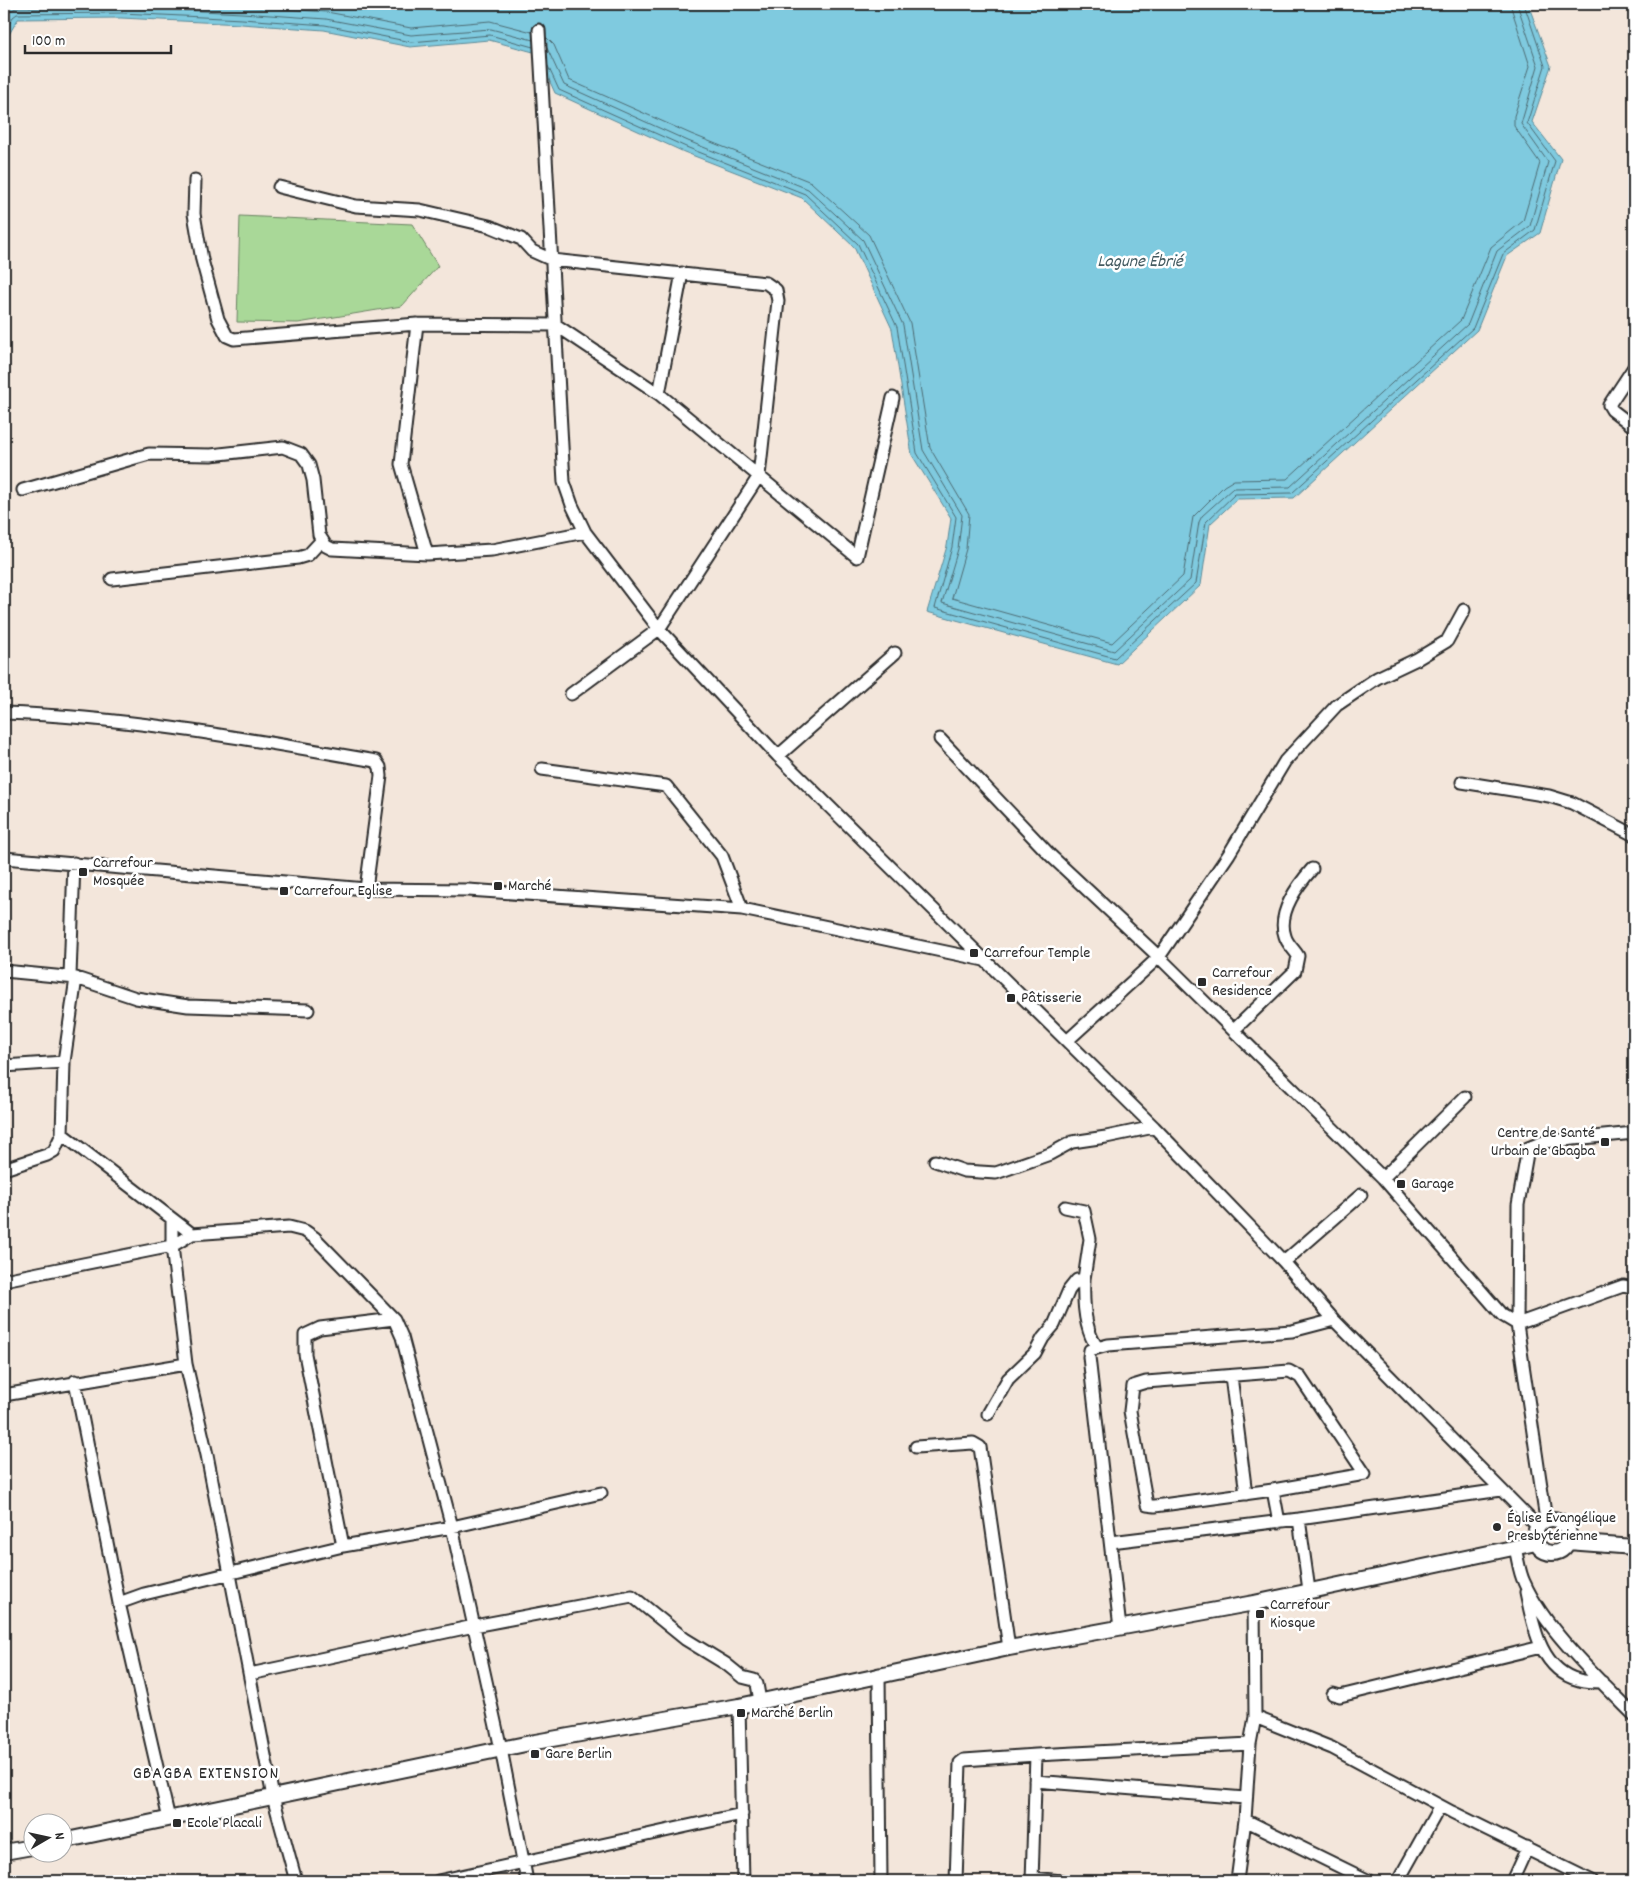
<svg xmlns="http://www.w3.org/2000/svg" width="1638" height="1885" font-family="Dekko,sans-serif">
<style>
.green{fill:#a9d898;stroke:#6a8262}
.water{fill:#7fcadf;stroke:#5d8a97}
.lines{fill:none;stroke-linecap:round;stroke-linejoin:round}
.shore{stroke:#4d6b73;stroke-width:1}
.minor-casing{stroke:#2b2b2b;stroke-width:15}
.tertiary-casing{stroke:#2b2b2b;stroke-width:18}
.minor{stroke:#fff;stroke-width:11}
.tertiary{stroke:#fff;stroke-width:14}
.poi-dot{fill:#2b2b2b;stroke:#fff;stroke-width:2}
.labels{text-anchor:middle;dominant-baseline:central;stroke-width:5;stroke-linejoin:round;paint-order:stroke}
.poi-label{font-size:16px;fill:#2b2b2b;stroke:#fff;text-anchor:start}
.water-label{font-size:18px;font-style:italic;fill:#445b61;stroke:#fff}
.neighbourhood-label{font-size:18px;letter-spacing:1px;fill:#2b2b2b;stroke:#fff}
</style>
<rect width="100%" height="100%" fill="#f3e6db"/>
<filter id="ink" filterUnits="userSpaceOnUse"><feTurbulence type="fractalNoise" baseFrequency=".02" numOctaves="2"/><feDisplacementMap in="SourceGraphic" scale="10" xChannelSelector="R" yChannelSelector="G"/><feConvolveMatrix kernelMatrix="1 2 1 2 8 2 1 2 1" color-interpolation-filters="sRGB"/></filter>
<g filter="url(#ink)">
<path class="green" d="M 240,216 L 412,224 L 438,266 L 402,306 L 298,323 L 237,322 Z"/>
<path class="water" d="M 4,4 L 1528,4 L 1551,66 L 1532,122 L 1561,159 L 1540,233 L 1507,256 L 1477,330 L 1294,498 L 1237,499 L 1210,524 L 1201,585 L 1117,664 L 927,612 L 947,546 L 951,518 L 912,455 L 892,329 L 854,247 L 802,198 L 684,152 L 555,93 L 537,53 L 489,40 L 410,47 L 324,30 L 241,24 L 121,18 L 18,19 L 4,43 Z"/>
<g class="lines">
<path class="shore" d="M 213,4 L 327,12 L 411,28 L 490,21 L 532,32
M 4,21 L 10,11 L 16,8 L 122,7 L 242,13 L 326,19 L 411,35 L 491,29 L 533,40
M 4,33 L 13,17 L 17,14 L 122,13 L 242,19 L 325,25 L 411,42 L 490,35 L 533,47
M 546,37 L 554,45 L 569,80 L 691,134 L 811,182 L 869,235 L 910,323 L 930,448 L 969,514 L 966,549 L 952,598 L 1112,643 L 1183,576 L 1193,517 L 1224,486 L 1234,480 L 1287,479 L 1461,320 L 1491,247 L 1523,221 L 1540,163 L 1514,126 L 1514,116 L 1530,66 L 1510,4
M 547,48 L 564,85 L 688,141 L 808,189 L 863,240 L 903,325 L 923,450 L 962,515 L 958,549 L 942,603 L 1114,651 L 1190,580 L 1199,522 L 1202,516 L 1233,488 L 1290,487 L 1468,324 L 1497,251 L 1530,226 L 1548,162 L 1521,124 L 1538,66 L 1517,4
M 548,66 L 559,90 L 686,147 L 805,194 L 858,244 L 897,327 L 917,453 L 956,517 L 952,547 L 935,608 L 1115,658 L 1196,583 L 1206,522 L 1235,494 L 1292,493 L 1473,328 L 1503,254 L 1535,230 L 1555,161 L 1527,123 L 1545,66 L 1524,4"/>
<g class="minor-casing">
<path id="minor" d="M 539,30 L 564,482 L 572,505 L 585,532 L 659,629 L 778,756 L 1154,1127 L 1284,1262 L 1334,1320 L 1538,1527
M 195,180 L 194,214 L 202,260 L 218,319 L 227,336 L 234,339 L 417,324 L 556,325 L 659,394 L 857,557 L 893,398
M 279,187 L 356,206 L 420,210 L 489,226 L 521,239 L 532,251 L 552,260 L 766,283 L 776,290 L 778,301 L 759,476 L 659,629 L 571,694
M 417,324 L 401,464 L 427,554
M 1634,367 L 1609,405 L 1612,410 L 1634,427
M 659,394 L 682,273
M 23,490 L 149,454 L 211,455 L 283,447 L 301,454 L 309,465 L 313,480 L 319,535 L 326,546 L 332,549 L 427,554 L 492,550 L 585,532
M 112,579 L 298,558 L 308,555 L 321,541
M 4,713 C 129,717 253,740 376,761 L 380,767 L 381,776 L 366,889
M 940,739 L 1050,855 L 1159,957 L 1383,1178 L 1502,1315 L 1517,1324
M 778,756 L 895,653
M 542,769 L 666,786 L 722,856 L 742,909
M 1462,782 L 1549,796 L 1572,803 L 1634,835
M 4,858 L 366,889 L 468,890 L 742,909 L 984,960
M 4,971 L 76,978 L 64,1062 L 62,1134 L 54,1151 L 47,1155 L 4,1169
M 70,976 L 74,863
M 76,978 L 136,998 L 188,1006 L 308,1010
M 1234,1030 L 1295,971 L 1298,956 C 1294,949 1287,944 1285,936 C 1277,913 1298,885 1312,869
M 1067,1041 L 1159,957 L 1229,854 L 1285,761 L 1337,705 L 1377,678 L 1417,659 L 1447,641 L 1464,610
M 4,1066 L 64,1062
M 62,1134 L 192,1234
M 935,1161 L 964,1171 L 996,1173 L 1050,1154 L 1072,1142 L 1106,1137 L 1154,1127
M 1383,1178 L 1465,1097
M 1065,1207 L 1084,1211 L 1090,1239 L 1084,1279
M 172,1219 L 172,1246 L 186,1364 L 207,1455 L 273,1797 L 296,1881
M 1284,1262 L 1361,1195
M 4,1280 L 172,1246 L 192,1234 L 289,1227 L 305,1231 L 315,1238 L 394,1319 L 402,1337 L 452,1527 L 501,1749 L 527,1881
M 1517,1324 L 1623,1286 L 1634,1288
M 1231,1376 L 1246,1494
M 75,1381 L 119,1603
M 4,1395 L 186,1364
M 988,1414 L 1008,1379 L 1035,1353 L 1043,1338 L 1054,1325 L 1069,1290 L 1077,1280 L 1084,1279 C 1083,1301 1084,1329 1097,1347
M 916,1447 L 973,1443 L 980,1447 L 1009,1648
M 1273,1490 L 1155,1506 L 1147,1505 L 1130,1411 L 1133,1386 L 1146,1382 L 1289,1371 L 1300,1377 L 1365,1474 L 1273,1490 L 1279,1522
M 1299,1519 L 1309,1590
M 1546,1520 L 1517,1324 L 1518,1205 L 1528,1148 L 1543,1142 L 1634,1133
M 1111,1542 L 1299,1519 L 1501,1490
M 343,1546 L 305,1354 L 305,1335 L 320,1328 L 394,1319
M 1515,1548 C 1518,1559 1519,1572 1524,1582 C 1544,1628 1598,1679 1634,1715
M 1526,1592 C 1533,1625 1540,1670 1579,1680 C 1586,1682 1595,1682 1602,1682
M 1120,1628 L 1089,1357 L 1090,1350 L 1108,1345 L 1292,1331 L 1334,1320
M 250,1674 L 474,1626 L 632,1596 L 685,1639 L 726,1664 L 742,1677 L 754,1680 L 757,1684 L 760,1701
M 879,1674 L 881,1881
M 1333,1694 L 1340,1696 L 1541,1647
M 739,1706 L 743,1881
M 1255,1717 L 1332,1748 L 1452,1812 L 1592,1881
M 1035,1781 L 1245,1798
M 169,1819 L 119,1603 L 144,1594 L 343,1546 L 452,1527 L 601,1493
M 1245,1820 L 1369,1881
M 1032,1878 L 1062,1881
M 438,1881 L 742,1814
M 956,1881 L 960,1763 L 964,1760 L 1036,1755
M 1032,1881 L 1036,1755 L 1250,1744
M 1237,1881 L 1245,1820 L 1250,1744 L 1255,1717 L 1254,1603
M 1398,1881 L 1440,1806
M 1512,1881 L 1527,1848"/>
</g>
<g class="tertiary-casing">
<path id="tertiary" d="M1535 1536a17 17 0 1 1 34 0a17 17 0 1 1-34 0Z
M 1568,1542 L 1634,1547
M 62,1841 L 535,1742 L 739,1706 L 1009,1648 L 1254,1603 L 1536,1543
M 4,1852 L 32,1847"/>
</g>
<use href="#minor" class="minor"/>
<use href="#tertiary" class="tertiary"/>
</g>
</g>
<g class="poi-dot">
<rect x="78" y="867" width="10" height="10" rx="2.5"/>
<rect x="493" y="881" width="10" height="10" rx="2.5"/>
<rect x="279" y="886" width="10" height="10" rx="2.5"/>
<rect x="969" y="948" width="10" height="10" rx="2.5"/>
<rect x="1197" y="977" width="10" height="10" rx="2.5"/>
<rect x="1006" y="993" width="10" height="10" rx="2.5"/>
<rect x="1600" y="1137" width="10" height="10" rx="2.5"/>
<rect x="1396" y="1179" width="10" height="10" rx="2.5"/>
<circle cx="1497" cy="1527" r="5"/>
<rect x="1255" y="1609" width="10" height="10" rx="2.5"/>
<rect x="736" y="1708" width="10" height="10" rx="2.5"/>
<rect x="530" y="1749" width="10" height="10" rx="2.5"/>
<rect x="172" y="1818" width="10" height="10" rx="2.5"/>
</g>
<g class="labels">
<g class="poi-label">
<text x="93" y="863">Carrefour<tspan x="93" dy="18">Mosquée</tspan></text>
<text x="508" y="886">Marché</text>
<text x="294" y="891">Carrefour Eglise</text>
<text x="984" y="953">Carrefour Temple</text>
<text x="1212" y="973">Carrefour<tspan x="1212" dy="18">Residence</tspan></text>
<text x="1021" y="998">Pâtisserie</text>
<text x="1595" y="1133" text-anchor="end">Centre de Santé<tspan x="1595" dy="18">Urbain de Gbagba</tspan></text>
<text x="1411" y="1184">Garage</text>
<text x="1507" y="1518">Église Évangélique<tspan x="1507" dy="18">Presbytérienne</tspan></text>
<text x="1270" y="1605">Carrefour<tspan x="1270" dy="18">Kiosque</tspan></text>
<text x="751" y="1713">Marché Berlin</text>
<text x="545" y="1754">Gare Berlin</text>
<text x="187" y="1823">Ecole Placali</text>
</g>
<g class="water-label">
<text x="1140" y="262">Lagune Ébrié</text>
</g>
<g class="neighbourhood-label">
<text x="206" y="1774">GBAGBA EXTENSION</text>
</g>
</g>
<rect width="1638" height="1885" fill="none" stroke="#fff" stroke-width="20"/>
<rect x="10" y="10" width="1618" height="1865" fill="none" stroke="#2b2b2b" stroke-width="2" filter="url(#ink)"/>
<g transform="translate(48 1838) rotate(81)"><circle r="24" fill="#ffffff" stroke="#aaaaaa"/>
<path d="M0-4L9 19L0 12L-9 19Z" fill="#2b2b2b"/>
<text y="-8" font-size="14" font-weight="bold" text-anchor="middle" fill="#2b2b2b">N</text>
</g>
<path d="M25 45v8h146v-8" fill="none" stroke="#2b2b2b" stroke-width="2.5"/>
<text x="32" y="45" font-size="15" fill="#2b2b2b" stroke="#ffffff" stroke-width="4" paint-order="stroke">100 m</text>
</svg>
